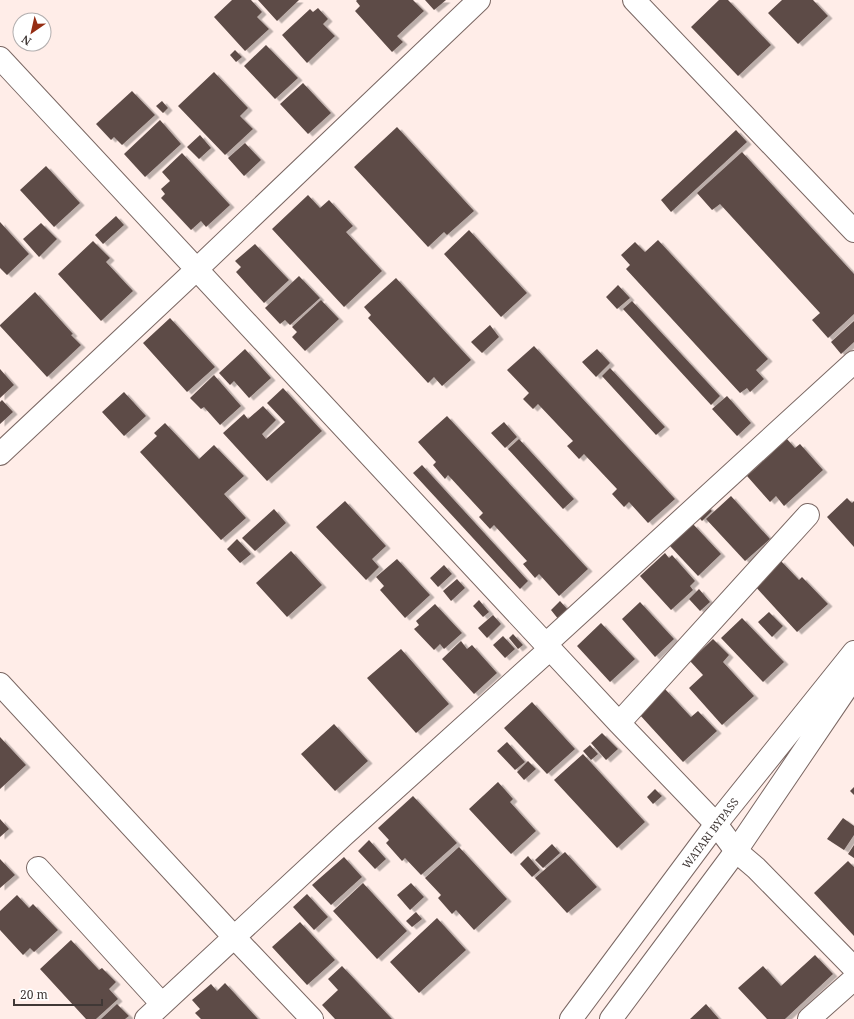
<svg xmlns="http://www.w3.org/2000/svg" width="854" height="1019" font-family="'Noto Serif',serif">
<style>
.building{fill:#5d4b47;filter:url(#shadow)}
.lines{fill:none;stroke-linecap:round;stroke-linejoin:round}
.minor-casing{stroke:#7a6763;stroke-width:24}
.trunk-casing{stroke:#7a6763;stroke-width:24}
.minor{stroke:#fff;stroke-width:22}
.trunk{stroke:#fff;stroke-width:22}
.labels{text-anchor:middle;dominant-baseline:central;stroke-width:4;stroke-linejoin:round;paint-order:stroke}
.street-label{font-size:11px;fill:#403836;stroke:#fff}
</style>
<defs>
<filter id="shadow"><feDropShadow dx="4.5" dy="2.5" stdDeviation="0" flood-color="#0004"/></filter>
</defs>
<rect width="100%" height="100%" fill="#ffede8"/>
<path class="building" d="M 232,0 L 251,0 L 262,12 L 257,17 L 269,29 L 245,51 L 214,17 Z
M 258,0 L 299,0 L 277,21 Z
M 357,0 L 413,0 L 424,11 L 397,36 L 403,42 L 392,52 L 355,11 L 360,6 L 356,1 Z
M 425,0 L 446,0 L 434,10 Z
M 719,0 L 728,0 L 771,45 L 738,76 L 691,27 Z
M 782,0 L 813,0 L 828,16 L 798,44 L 768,13 Z
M 318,8 L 328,19 L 323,24 L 335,36 L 307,63 L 282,35 L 310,9 L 313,12 Z
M 266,45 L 298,78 L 275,99 L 244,66 Z
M 235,50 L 242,57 L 236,62 L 230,55 Z
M 214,72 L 248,108 L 240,116 L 253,129 L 225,155 L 178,106 Z
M 303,83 L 331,113 L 308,134 L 280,104 Z
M 132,91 L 155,115 L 122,145 L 114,137 L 111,140 L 96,124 Z
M 162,101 L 168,108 L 163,113 L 156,106 Z
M 160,120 L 181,144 L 145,177 L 124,154 Z
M 397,127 L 474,211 L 447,235 L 444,232 L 428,247 L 354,167 Z
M 736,130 L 747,142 L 671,212 L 661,200 Z
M 200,135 L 211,148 L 199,159 L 187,147 Z
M 245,143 L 261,160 L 244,176 L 228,158 Z
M 742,152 L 854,274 L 854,314 L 828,338 L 812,320 L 820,313 L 720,204 L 712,210 L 697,193 Z
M 182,153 L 230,205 L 206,227 L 201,221 L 191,230 L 161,198 L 165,194 L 161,189 L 170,181 L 162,172 Z
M 46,166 L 80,203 L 54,227 L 20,190 Z
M 308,195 L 320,208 L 329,200 L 353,226 L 346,232 L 382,271 L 344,307 L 272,229 Z
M 116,216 L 124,225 L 103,244 L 95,235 Z
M 0,222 L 29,254 L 7,275 L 0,268 Z
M 41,223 L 57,239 L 39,257 L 23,239 Z
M 469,230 L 527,293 L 501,317 L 444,254 Z
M 658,240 L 768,359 L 756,370 L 764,379 L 750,392 L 747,388 L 740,393 L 626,269 L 630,265 L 621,255 L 635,242 L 645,252 Z
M 93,241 L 110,258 L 106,262 L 133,291 L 101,321 L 58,274 Z
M 255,244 L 289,280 L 264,303 L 236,272 L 241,267 L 235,261 Z
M 299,276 L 320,298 L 290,325 L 285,320 L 280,324 L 265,308 Z
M 396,278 L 471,360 L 442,386 L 434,377 L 428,383 L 368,318 L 371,315 L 364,307 Z
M 618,285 L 630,298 L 617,309 L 606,297 Z
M 35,292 L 73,334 L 71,335 L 81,345 L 47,377 L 0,326 L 0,325 Z
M 321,300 L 339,319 L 305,351 L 292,337 L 297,332 L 292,327 Z
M 632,301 L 720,396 L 711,405 L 623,309 Z
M 170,318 L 215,367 L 187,392 L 143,343 Z
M 854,321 L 854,342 L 841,354 L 831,342 Z
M 490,325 L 499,337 L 482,353 L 471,342 Z
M 534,346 L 675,499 L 648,523 L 629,502 L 624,507 L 612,494 L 617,489 L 584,454 L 579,459 L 567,446 L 573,441 L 538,404 L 533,409 L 523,399 L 529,393 L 507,370 Z
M 245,349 L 271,378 L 249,398 L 234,381 L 230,385 L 219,373 Z
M 597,349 L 610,363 L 596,377 L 582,362 Z
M 610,368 L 665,427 L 656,435 L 602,376 Z
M 0,369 L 14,385 L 0,398 Z
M 214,375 L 241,406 L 220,425 L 204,407 L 201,409 L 190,398 Z
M 283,388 L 322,431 L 267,481 L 223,433 L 244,414 L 248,419 L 263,406 L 276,420 L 262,434 L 266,439 L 285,422 L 267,403 Z
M 124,392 L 146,416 L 124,436 L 102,412 Z
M 727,396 L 751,423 L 737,436 L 712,409 Z
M 2,400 L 13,412 L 0,424 L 0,402 Z
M 447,416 L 588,569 L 559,596 L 539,574 L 535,578 L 523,564 L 527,561 L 494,525 L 490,529 L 479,517 L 483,513 L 448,475 L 445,479 L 433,465 L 436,462 L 418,442 Z
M 504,422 L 517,437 L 505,448 L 491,433 Z
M 165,423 L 199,459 L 214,445 L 244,476 L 224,494 L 246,518 L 221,540 L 140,452 L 157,436 L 154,433 Z
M 519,439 L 574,499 L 563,509 L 508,449 Z
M 787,439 L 795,448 L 800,444 L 823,470 L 784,506 L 776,496 L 770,502 L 747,476 Z
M 422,465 L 528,581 L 520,589 L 413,473 Z
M 731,496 L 770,539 L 745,561 L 706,519 Z
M 847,498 L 852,503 L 854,501 L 854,547 L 827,517 Z
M 345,501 L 386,546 L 372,559 L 379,567 L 366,580 L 316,527 Z
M 705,504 L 712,511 L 702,521 L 695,513 Z
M 274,509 L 286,523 L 255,551 L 242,538 Z
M 693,524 L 721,554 L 698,576 L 670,546 Z
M 237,539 L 251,554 L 240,563 L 227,549 Z
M 291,551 L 322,585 L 287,617 L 256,583 Z
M 665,553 L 669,558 L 672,555 L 695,581 L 690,586 L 693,590 L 671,610 L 640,576 Z
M 397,559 L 430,595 L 405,618 L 380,590 L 384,586 L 376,577 Z
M 780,560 L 799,580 L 802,577 L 828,604 L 797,632 L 754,585 Z
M 444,565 L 452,574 L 438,587 L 430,578 Z
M 457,579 L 465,588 L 451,601 L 443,591 Z
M 699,589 L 710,602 L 700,611 L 689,599 Z
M 479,600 L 489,612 L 483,617 L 473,606 Z
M 560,601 L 569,611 L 559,620 L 551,610 Z
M 640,602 L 674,639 L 655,657 L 622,619 Z
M 435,604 L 462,633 L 444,649 L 440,644 L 434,650 L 414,629 L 419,625 L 416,621 Z
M 769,612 L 783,626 L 772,637 L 758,622 Z
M 493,615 L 501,624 L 487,638 L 478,628 Z
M 742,618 L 784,662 L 763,682 L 721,638 Z
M 601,623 L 635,659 L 610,682 L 577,646 Z
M 513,634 L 523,645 L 518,649 L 509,638 Z
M 503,636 L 515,649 L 505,658 L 493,645 Z
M 713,639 L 729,655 L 723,662 L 754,696 L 722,725 L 689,688 L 703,675 L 690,661 Z
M 461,641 L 467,649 L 472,645 L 497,673 L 474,694 L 442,659 Z
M 401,649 L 449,704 L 416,733 L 367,678 Z
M 665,689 L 691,717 L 698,711 L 717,731 L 683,762 L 639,714 Z
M 532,702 L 575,749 L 547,774 L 504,728 Z
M 334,724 L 368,761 L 335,791 L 301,754 Z
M 602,733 L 618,749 L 606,760 L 591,743 Z
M 0,737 L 26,765 L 0,789 Z
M 507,742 L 525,762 L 515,770 L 497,751 Z
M 590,745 L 598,754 L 591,760 L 583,751 Z
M 583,754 L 645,822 L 617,848 L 554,780 Z
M 528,761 L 536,769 L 524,780 L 517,772 Z
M 498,782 L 513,799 L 510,802 L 536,831 L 511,854 L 469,809 Z
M 854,787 L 854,795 L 850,791 Z
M 655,789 L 662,796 L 653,804 L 647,797 Z
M 413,796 L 457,843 L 421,875 L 405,858 L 402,861 L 386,843 L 389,840 L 378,828 Z
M 843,818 L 854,826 L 854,835 L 844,850 L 827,839 Z
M 0,819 L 9,829 L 0,837 Z
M 369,840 L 386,859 L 375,869 L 358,851 Z
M 552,844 L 560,853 L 543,868 L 535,860 Z
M 854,845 L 854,858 L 848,854 Z
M 459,847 L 507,899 L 474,930 L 456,910 L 452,914 L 438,898 L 441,895 L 425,878 Z
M 565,852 L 597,887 L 567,913 L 535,878 Z
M 528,856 L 540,870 L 532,877 L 520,864 Z
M 344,857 L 362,877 L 331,905 L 312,885 Z
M 0,859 L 15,875 L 0,888 Z
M 848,861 L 854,867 L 854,936 L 814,893 Z
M 363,883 L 407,931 L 377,959 L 333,911 Z
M 411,883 L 424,897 L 410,910 L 397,895 Z
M 307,894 L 328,917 L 314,930 L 293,907 Z
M 17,895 L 29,908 L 33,904 L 58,930 L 34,952 L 30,948 L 23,955 L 0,930 L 0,911 Z
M 416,912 L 422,919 L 412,927 L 406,921 Z
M 437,918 L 466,950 L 419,993 L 390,962 Z
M 300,922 L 335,960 L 307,985 L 272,947 Z
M 71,940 L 99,970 L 102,968 L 116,982 L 109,989 L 118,999 L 96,1019 L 86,1019 L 40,969 Z
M 815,955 L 833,974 L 785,1019 L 767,1019 L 738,988 L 763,966 L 781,986 Z
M 342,966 L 392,1019 L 335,1019 L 322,1005 L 338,990 L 328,979 Z
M 225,983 L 258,1019 L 201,1019 L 195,1013 L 200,1009 L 192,1000 L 211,984 L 217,991 Z
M 117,1004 L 129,1016 L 125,1019 L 101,1019 Z
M 706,1004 L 719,1019 L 690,1019 Z"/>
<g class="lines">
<g class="minor-casing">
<path id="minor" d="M 634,0 L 854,231
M 0,58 L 619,723 L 716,824 L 736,851 L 756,868 L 854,968
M 0,454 L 197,269 L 479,0
M 546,644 L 854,362
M 0,684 L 234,937 L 312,1019
M 619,723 L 808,515
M 38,868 L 162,1004
M 146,1019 L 344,835 L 550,649
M 809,1019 L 854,979"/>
</g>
<g class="trunk-casing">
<path id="trunk" d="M 571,1019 L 716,824 L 854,652
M 611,1019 L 736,851 L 854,677"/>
</g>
<use href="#minor" class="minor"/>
<use href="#trunk" class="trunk"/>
</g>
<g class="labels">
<g class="street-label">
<text transform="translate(710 833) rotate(-53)">WATARI BYPASS</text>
</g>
</g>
<g transform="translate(32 32) rotate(214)"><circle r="19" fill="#ffffff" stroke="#b3afaf"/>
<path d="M0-3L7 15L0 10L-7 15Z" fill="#952d13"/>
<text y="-6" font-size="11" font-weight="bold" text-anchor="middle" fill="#403836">N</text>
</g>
<path d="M14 999v6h88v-6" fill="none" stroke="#403836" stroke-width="2"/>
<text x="20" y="999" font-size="12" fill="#403836" stroke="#ffffff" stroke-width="3" paint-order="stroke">20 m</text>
</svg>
